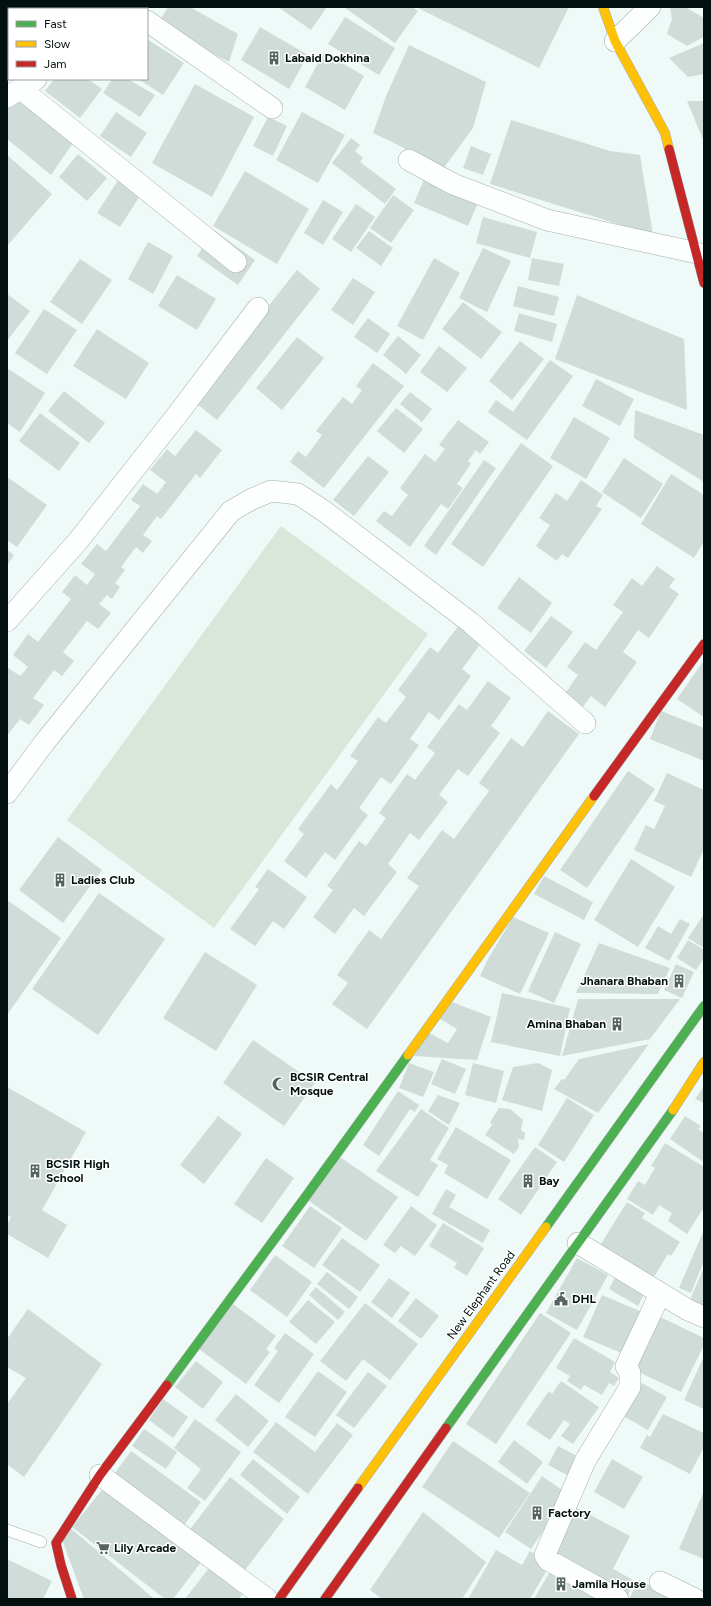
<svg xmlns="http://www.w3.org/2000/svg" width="711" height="1606" font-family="Figtree,sans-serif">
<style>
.green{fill:#dae6da}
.building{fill:#d0dcd7}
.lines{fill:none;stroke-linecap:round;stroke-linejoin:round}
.lane-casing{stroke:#a3b0ae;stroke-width:12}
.street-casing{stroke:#a3b0ae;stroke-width:22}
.fast-casing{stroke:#a3b0ae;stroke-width:10}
.slow-casing{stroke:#a3b0ae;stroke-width:10}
.jam-casing{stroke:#a3b0ae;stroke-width:10}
.lane{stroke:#fdfefe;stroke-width:11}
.street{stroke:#fdfefe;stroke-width:21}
.fast{stroke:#4caf50;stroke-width:9}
.slow{stroke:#ffc107;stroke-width:9}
.jam{stroke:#c62828;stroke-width:9}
.labels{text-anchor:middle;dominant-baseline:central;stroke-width:3;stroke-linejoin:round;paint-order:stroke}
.poi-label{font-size:12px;font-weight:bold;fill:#02110f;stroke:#fff;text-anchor:start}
.street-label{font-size:12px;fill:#02110f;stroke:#fff}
</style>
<rect width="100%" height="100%" fill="#effaf8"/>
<path class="green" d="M 281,526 L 428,634 L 214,928 L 67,820 Z"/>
<path class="building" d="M 168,7 L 190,7 L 238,34 L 229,62 L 157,25 Z
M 278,7 L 327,7 L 311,30 Z
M 345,7 L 412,7 L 418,11 L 395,43 L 345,8 Z
M 416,7 L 569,7 L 539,68 Z
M 670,7 L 685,7 L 704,18 L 704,37 L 687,46 L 667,34 L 672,19 Z
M 345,17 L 395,48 L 379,75 L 328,44 Z
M 260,27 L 308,55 L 289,89 L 241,60 Z
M 147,39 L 184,63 L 163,95 L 138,79 L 147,79 Z
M 704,43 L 704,74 L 688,77 L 669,58 Z
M 409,45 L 486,82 L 473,128 L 443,169 L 423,157 L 373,133 L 386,96 Z
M 324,52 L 364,76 L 345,110 L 305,87 Z
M 54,79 L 88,79 L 102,89 L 80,118 L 45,91 Z
M 112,79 L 128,79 L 155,95 L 140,117 L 103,93 Z
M 195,84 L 254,117 L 212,197 L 152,163 Z
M 25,98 L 75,140 L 51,175 L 7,139 L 7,107 Z
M 687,101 L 704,101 L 704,142 Z
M 116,112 L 147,133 L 131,157 L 100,136 Z
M 302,112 L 345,135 L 318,183 L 276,160 Z
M 268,117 L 287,126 L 273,156 L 253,146 Z
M 511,120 L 610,151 L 640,155 L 653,235 L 490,184 Z
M 351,138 L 360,145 L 355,151 L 363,158 L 360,162 L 396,189 L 385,204 L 332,163 Z
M 471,146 L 491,154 L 483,175 L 463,168 Z
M 78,154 L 107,178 L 87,201 L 59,177 Z
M 7,155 L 52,194 L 7,246 Z
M 245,171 L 309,209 L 277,264 L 213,226 Z
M 122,174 L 145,188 L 120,227 L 97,213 Z
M 426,175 L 480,198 L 468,226 L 414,203 Z
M 393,195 L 414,210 L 391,243 L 370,228 Z
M 323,200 L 343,212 L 323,245 L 304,233 Z
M 356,204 L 375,217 L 351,252 L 332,239 Z
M 483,217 L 537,232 L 530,258 L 476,243 Z
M 214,230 L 255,260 L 238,285 L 197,256 Z
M 369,231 L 393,248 L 381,266 L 356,248 Z
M 148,242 L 173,256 L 153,294 L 128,279 Z
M 483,248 L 511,261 L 487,312 L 459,298 Z
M 434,258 L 460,273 L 423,340 L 397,326 Z
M 532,258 L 564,264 L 559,286 L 528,280 Z
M 80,259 L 112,280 L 82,324 L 50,302 Z
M 297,270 L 320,289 L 217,420 L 193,401 Z
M 177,275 L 216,299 L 197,330 L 158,306 Z
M 353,278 L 375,292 L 353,325 L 331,310 Z
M 518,286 L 559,297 L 554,316 L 513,306 Z
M 7,294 L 30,311 L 7,341 Z
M 577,295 L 684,339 L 687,410 L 555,359 Z
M 463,302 L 502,332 L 481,359 L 442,329 Z
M 44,309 L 77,330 L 47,374 L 15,353 Z
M 519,313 L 557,324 L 552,342 L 514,331 Z
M 368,318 L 390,334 L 377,353 L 354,337 Z
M 97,329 L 149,363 L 126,399 L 73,366 Z
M 398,336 L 421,355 L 406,374 L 383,355 Z
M 297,337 L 324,358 L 282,410 L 256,388 Z
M 520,341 L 544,359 L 512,400 L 489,381 Z
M 439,346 L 467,368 L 447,392 L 420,372 Z
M 550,360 L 573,376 L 527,440 L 488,412 L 496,400 L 513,412 Z
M 373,363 L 404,386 L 324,488 L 290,462 L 298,451 L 306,457 L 322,435 L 316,431 L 343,397 L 352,404 L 362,390 L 356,386 Z
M 7,368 L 45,393 L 20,432 L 7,423 Z
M 596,379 L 634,399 L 620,426 L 582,406 Z
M 64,391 L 105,423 L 89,443 L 48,411 Z
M 410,392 L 432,409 L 422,422 L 400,404 Z
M 396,408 L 423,429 L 404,453 L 377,431 Z
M 635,410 L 704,435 L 704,482 L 634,438 Z
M 40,413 L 80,443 L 59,471 L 19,441 Z
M 574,417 L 610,438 L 586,479 L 550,458 Z
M 458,420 L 489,442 L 480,454 L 476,450 L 468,461 L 471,464 L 457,484 L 463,488 L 448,509 L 441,504 L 410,547 L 376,521 L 384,511 L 392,516 L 408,495 L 400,488 L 425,454 L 435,462 L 445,449 L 439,445 Z
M 196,430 L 222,450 L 200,478 L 196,474 L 161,519 L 157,516 L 143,535 L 152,541 L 143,553 L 136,547 L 121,567 L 125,570 L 115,583 L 120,587 L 112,599 L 107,595 L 99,604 L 111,613 L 98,629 L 87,621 L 63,652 L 74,661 L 62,676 L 54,670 L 33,698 L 44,705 L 29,725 L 20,719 L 7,736 L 7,667 L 20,676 L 28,667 L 13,655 L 28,634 L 38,642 L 71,599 L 62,592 L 75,575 L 87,585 L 95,574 L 81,564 L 97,544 L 106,551 L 140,506 L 131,500 L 143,484 L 157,494 L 166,482 L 150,470 L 167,449 L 175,456 Z
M 521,443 L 553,466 L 483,567 L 451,544 Z
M 368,456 L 389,472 L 354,516 L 333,500 Z
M 624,458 L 663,484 L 641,518 L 602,492 Z
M 484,460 L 496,468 L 436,555 L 424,546 Z
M 671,474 L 704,495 L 704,541 L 694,558 L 641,524 Z
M 7,477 L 47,505 L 17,547 L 7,540 Z
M 581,480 L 603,495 L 596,506 L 602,509 L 568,558 L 562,554 L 557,561 L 536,546 L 550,525 L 539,518 L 556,493 L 567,501 Z
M 7,550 L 14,555 L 7,566 Z
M 657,566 L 675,579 L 669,587 L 679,594 L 649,638 L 638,630 L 623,652 L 637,662 L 605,707 L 591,696 L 582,708 L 564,695 L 578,675 L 567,667 L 585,642 L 596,650 L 623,612 L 613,605 L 632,578 L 642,586 Z
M 519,577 L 552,603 L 531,633 L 497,608 Z
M 551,616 L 573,632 L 546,668 L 524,651 Z
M 459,625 L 482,642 L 462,669 L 471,676 L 439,720 L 429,712 L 410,739 L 419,745 L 391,784 L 381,777 L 359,808 L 368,815 L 335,860 L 325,852 L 306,878 L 284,861 L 304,834 L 298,829 L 331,784 L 337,790 L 358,761 L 350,756 L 378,717 L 386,723 L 406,697 L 398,690 L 430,647 L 438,653 Z
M 704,660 L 704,717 L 677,699 Z
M 488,681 L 511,698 L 491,726 L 500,733 L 468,776 L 458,769 L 439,795 L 448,802 L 419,840 L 410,833 L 388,864 L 397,872 L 364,916 L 354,908 L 335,934 L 313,917 L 333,890 L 327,886 L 359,841 L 366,846 L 386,818 L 379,813 L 407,774 L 415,780 L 435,753 L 427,747 L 459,704 L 467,710 Z
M 548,711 L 579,734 L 367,1029 L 332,1004 L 348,983 L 337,975 L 369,930 L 381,939 L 419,886 L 407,878 L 442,830 L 454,839 L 489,791 L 479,783 L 511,738 L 523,747 Z
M 661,711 L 704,728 L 704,761 L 650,739 Z
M 628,771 L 655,789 L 587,888 L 560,870 Z
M 667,773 L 704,790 L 704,849 L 691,877 L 634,850 L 646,825 L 654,829 L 665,806 L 654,801 Z
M 58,837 L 102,870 L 63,923 L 19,890 Z
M 631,859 L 675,887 L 638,947 L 594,920 Z
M 268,869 L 307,897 L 284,929 L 273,921 L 255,946 L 230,929 L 259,889 L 255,887 Z
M 544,876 L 593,902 L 584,920 L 534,894 Z
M 99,893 L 165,939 L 98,1035 L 32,989 Z
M 7,900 L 61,938 L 7,1015 Z
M 704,914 L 704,948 L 688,938 Z
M 513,917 L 549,933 L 520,994 L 480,976 L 488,959 Z
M 680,919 L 690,924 L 669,961 L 645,948 L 658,926 L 671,934 Z
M 555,932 L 581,944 L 554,1003 L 528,991 Z
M 688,940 L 704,950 L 704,958 L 696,970 L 677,958 Z
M 599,943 L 670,968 L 658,994 L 576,993 Z
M 205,952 L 257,985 L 216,1051 L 163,1018 Z
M 676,964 L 694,972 L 682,998 L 664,990 Z
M 502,993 L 570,1008 L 560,1056 L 491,1042 Z
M 578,999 L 680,999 L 650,1039 L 562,1056 Z
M 452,1002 L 491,1017 L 477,1060 L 414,1056 L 429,1033 L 448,1043 L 457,1029 L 440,1019 Z
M 253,1040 L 315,1083 L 284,1126 L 223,1083 Z
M 649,1044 L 598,1113 L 554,1089 L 562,1079 L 564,1080 L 579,1059 Z
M 442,1059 L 466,1069 L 455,1094 L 431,1084 Z
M 409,1063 L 434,1072 L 423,1097 L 399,1088 Z
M 473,1063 L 504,1071 L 496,1103 L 465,1095 Z
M 538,1063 L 552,1070 L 542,1111 L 502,1100 L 513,1067 Z
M 704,1086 L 704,1103 L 695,1099 Z
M 7,1087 L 86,1132 L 42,1210 L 67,1225 L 48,1258 L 7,1234 L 7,1225 L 11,1217 L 7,1215 Z
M 398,1091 L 419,1105 L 415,1112 L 410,1109 L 379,1156 L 363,1145 Z
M 438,1095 L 460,1103 L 449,1125 L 428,1111 Z
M 567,1098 L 594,1115 L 564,1162 L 538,1145 Z
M 499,1108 L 510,1109 L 523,1120 L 521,1130 L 525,1133 L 524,1140 L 518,1139 L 519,1147 L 514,1154 L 485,1135 L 492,1125 L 490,1122 Z
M 421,1109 L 449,1128 L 430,1160 L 438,1165 L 418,1197 L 376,1171 Z
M 218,1116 L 242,1134 L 204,1184 L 180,1165 Z
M 685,1116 L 701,1126 L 698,1129 L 704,1133 L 704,1158 L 702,1161 L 670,1139 Z
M 456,1127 L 511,1160 L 487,1199 L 444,1173 L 448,1165 L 437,1159 Z
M 665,1143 L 704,1167 L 704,1207 L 687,1234 L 668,1221 L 672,1213 L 659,1205 L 653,1215 L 627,1199 L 638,1181 L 645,1185 L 655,1168 L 651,1166 Z
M 535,1147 L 557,1162 L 521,1215 L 498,1199 Z
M 340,1157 L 398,1197 L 366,1241 L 309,1201 Z
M 266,1158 L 294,1178 L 262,1223 L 234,1204 Z
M 446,1189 L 456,1195 L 449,1207 L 490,1230 L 483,1243 L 432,1214 Z
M 627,1202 L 645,1213 L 642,1218 L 680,1242 L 671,1256 L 668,1254 L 652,1280 L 599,1247 Z
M 310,1206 L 342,1228 L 314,1268 L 282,1246 Z
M 411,1206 L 437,1225 L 415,1256 L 401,1246 L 395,1253 L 383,1245 Z
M 443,1223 L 484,1248 L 467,1276 L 454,1268 L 457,1263 L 429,1246 Z
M 704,1230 L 704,1261 L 691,1293 L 679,1288 Z
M 342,1238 L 380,1265 L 360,1292 L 322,1265 Z
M 275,1255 L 312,1282 L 287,1317 L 250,1290 Z
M 577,1258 L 608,1275 L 577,1330 L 546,1313 Z
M 704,1267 L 704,1314 L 687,1307 Z
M 327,1272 L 358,1297 L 349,1309 L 317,1284 Z
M 617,1274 L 646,1291 L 638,1306 L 609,1289 Z
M 389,1278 L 410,1293 L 392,1318 L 371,1302 Z
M 316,1287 L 345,1312 L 338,1320 L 309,1295 Z
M 602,1295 L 642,1312 L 624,1354 L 583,1337 Z
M 416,1298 L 439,1316 L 421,1339 L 398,1321 Z
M 308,1300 L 335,1322 L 316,1344 L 289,1322 Z
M 365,1303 L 418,1344 L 390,1380 L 363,1359 L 346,1381 L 320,1361 Z
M 233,1304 L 276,1336 L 266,1349 L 270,1352 L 246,1384 L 199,1349 Z
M 28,1309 L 102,1364 L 24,1477 L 7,1464 L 7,1404 L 26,1378 L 7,1367 L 7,1339 Z
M 540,1313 L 571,1333 L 496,1444 L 466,1424 Z
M 656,1315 L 704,1338 L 704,1345 L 681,1392 L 630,1368 Z
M 285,1333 L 314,1354 L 279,1403 L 254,1385 L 278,1351 L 274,1348 Z
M 574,1338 L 615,1362 L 610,1372 L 619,1378 L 614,1386 L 609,1383 L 602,1395 L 584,1385 L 581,1390 L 567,1381 L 570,1376 L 556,1368 Z
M 704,1356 L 704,1409 L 684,1400 Z
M 196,1361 L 223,1382 L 203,1409 L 175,1387 Z
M 318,1371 L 347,1392 L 315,1437 L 285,1417 Z
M 368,1372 L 387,1386 L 354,1428 L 336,1415 Z
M 636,1380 L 667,1397 L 648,1430 L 618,1413 Z
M 561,1381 L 599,1407 L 573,1444 L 561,1436 L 570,1424 L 564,1420 L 550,1440 L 526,1424 L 549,1391 L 552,1394 Z
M 236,1394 L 269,1421 L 248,1447 L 215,1420 Z
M 163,1399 L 188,1417 L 173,1438 L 149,1420 Z
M 663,1414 L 704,1433 L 704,1447 L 690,1474 L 640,1448 L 647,1435 L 650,1437 Z
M 195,1419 L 241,1452 L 205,1501 L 187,1488 L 201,1469 L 174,1448 Z
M 276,1422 L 315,1452 L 337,1423 L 353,1435 L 308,1494 L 253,1452 Z
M 144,1429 L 177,1452 L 166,1469 L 132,1446 Z
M 514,1440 L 543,1462 L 527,1484 L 498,1462 Z
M 453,1441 L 530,1493 L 499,1538 L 422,1487 Z
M 558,1446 L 579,1457 L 569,1476 L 548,1465 Z
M 131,1451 L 201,1502 L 182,1528 L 112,1477 Z
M 253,1459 L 300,1497 L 287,1514 L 240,1475 Z
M 612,1459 L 643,1477 L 624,1509 L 594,1492 Z
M 542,1476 L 568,1494 L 531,1549 L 505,1532 Z
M 230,1477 L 284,1519 L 242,1574 L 188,1532 Z
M 105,1486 L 202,1561 L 173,1599 L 165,1599 L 72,1527 Z
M 704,1491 L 704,1559 L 679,1549 Z
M 575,1507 L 630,1536 L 613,1569 L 635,1581 L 626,1599 L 548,1557 Z
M 423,1512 L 486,1562 L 462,1599 L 382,1599 L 370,1590 Z
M 69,1527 L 137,1584 L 154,1599 L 84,1599 L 61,1537 Z
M 496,1550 L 522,1565 L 530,1551 L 551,1563 L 530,1599 L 468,1599 Z
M 7,1559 L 52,1581 L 43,1599 L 7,1599 Z
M 212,1564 L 245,1590 L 239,1599 L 185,1599 Z
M 552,1568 L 604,1599 L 534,1599 Z
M 639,1580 L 668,1595 L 665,1599 L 629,1599 Z"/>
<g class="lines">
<g class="lane-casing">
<path id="lane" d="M 7,1530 L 41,1542"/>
</g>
<g class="street-casing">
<path id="street" d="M 147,21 L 272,108
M 615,41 L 650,7
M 21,89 L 236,262
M 7,97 L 36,79
M 409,160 L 453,184 L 547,220 L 697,253
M 7,621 L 78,541 L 177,415 L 258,308
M 7,793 L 44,743 L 231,511 L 252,499 L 271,491 L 298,494 L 324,511 L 471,623 L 585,723
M 578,1243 L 688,1310 L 704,1317
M 100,1475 L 267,1599
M 660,1582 L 695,1599
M 618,1599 L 548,1560 L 545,1555 L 585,1461 L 630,1387 L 630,1373 L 626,1366 L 660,1294"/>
</g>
<g class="fast-casing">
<path id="fast" d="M 546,1227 L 704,1006
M 167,1385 L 304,1199 L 408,1055
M 446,1428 L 673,1110"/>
</g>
<g class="slow-casing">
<path id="slow" d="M 603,7 L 615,41 L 665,133 L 669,149
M 408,1055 L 594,796
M 673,1110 L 704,1062
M 358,1488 L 546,1227"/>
</g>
<g class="jam-casing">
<path id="jam" d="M 669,149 L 704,283
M 594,796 L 704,644
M 72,1599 L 61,1565 L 56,1543 L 100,1475 L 167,1385
M 279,1599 L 358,1488
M 325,1599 L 446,1428"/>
</g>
<use href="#lane" class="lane"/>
<use href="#street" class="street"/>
<use href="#fast" class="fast"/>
<use href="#slow" class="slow"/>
<use href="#jam" class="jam"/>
</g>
<defs>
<g id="building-bare" transform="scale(1.08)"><path d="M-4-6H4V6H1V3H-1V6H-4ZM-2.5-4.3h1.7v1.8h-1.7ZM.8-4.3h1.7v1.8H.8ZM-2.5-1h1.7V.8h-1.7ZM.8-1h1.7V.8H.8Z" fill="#556361" stroke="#fff" stroke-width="2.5" paint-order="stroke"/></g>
<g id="mosque-bare" transform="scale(1.08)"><path d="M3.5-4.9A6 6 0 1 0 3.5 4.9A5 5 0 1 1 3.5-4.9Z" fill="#556361" stroke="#fff" stroke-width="2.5" paint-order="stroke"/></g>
<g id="civic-bare" transform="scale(1.08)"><path d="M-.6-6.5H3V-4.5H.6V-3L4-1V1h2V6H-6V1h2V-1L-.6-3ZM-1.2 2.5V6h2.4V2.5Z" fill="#556361" stroke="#fff" stroke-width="2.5" paint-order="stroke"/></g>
<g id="supermarket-bare" transform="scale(1.08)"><path d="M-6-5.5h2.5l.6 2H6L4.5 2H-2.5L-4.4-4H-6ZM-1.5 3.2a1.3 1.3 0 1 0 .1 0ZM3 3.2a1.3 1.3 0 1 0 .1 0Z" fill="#556361" stroke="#fff" stroke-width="2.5" paint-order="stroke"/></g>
</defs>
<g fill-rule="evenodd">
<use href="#building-bare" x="274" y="58"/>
<use href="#building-bare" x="60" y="880"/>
<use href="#building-bare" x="679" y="981"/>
<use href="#building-bare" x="617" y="1024"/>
<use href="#mosque-bare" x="279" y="1084"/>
<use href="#building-bare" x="35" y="1171"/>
<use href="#building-bare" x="528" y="1181"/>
<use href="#civic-bare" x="561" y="1299"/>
<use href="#building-bare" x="537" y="1513"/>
<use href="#supermarket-bare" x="103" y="1548"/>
<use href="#building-bare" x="561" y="1584"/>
</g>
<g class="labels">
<g class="poi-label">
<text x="285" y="58">Labaid Dokhina</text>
<text x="71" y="880">Ladies Club</text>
<text x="668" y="981" text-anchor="end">Jhanara Bhaban</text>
<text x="606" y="1024" text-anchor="end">Amina Bhaban</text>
<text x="290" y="1077">BCSIR Central<tspan x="290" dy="14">Mosque</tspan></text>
<text x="46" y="1164">BCSIR High<tspan x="46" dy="14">School</tspan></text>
<text x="539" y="1181">Bay</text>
<text x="572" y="1299">DHL</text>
<text x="548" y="1513">Factory</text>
<text x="114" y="1548">Lily Arcade</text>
<text x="572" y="1584">Jamila House</text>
</g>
<g class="street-label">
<text transform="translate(481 1295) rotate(-54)">New Elephant Road</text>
</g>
</g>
<rect width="711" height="1606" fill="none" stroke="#02110f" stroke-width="16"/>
<rect x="8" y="8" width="140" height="72" fill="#ffffff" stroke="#9aa09f"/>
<rect x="16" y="21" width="20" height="6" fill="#4caf50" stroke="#9aa09f"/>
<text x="44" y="28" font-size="12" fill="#02110f">Fast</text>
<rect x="16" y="41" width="20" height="6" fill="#ffc107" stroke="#9aa09f"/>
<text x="44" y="48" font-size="12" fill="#02110f">Slow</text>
<rect x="16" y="61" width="20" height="6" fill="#c62828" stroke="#9aa09f"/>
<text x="44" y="68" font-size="12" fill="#02110f">Jam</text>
</svg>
